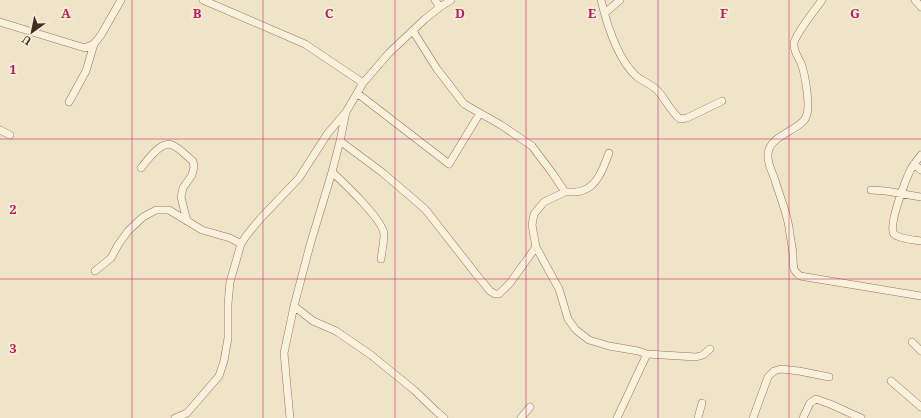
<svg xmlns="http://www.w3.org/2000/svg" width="921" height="418" font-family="'Noto Serif',serif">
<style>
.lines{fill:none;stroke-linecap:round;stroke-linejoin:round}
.minor-casing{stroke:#8d765c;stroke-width:8}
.minor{stroke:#faf1dc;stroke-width:7}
.grid{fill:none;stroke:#c2185b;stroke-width:1;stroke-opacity:0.55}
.grid-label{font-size:13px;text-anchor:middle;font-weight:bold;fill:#c2185b;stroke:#f7eed8;stroke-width:4;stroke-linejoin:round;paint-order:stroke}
</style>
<rect width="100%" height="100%" fill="#f0e4c8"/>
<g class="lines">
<g class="minor-casing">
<path id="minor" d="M 203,0 L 305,44 L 363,83
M 435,0 L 440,7
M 601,0 C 607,25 617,58 636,76 C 642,81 651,84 657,90 C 665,98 670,111 680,119 L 687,118 L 722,101
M 822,0 C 815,10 796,33 794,43 C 793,50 798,57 801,63 C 805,74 811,107 806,117 C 801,130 769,135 768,154 C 767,162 771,170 774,177 C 779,194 786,210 789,227 C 790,236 792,245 793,254 C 793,259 793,265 794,269 C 795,272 798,274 800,276 L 921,296
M 915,0 L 921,7
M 605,13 L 620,0
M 0,22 L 85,48 L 94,44 L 101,35 L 121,0
M 413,31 L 437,69 L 464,104 L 501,125 L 532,146 L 553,174 L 565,192 L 544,202 L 534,214 L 532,225 L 536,247 L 559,289 L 568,319 L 576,330 L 589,340 L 609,346 L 638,351 L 647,354 L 617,418
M 357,93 L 449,164 L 480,113
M 69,102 L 86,71 L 94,44
M 0,130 L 10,135
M 340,141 L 383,173 L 425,209 L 476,274 L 490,291 L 495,294 L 499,294 L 510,283 L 536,247
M 921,155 C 918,159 915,163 912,167 C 907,176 887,227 894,234 C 899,239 914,240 921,241
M 914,164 L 921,170
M 141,168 C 147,161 161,140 172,145 C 180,148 186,156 193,161 L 194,167 L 192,175 L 183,188 L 181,197 L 187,221
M 332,172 C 344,183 383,220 384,234 C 384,242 382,251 381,259
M 871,190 L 886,191 L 921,197
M 565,192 C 571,192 578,193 584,190 C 598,185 604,166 609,153
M 95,271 L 111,258 L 118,245 L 128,231 L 143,217 L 156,210 L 169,210 L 202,230 L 230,238 L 241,244
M 294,306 L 313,321 L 336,331 L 371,355 L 414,390 L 437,412 L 444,418
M 912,342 L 921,351
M 647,354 L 696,357 L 703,355 L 710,349
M 891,381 L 921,407
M 175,418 L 187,413 L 219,376 L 224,361 L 228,338 L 228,304 L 230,282 L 241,244 L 246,236 L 260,219 L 299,178 L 328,133 L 346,112
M 290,418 L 284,353 L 294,306 L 310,245 L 332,172 L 340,141 L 346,112 L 363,83 L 389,53 L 425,19 L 440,7 L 451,0
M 521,418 L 530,407
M 698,418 L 702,403
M 753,418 L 768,377 L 774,371 L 781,369 L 799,371 L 829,377
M 803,418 L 810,403 L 816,399 L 830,404 L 861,418"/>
</g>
<use href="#minor" class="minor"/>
</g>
<path class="grid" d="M 132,0 L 132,418M 263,0 L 263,418M 395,0 L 395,418M 526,0 L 526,418M 658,0 L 658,418M 789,0 L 789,418M 0,139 L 921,139M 0,279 L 921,279"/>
<g class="grid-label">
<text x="66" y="18">A</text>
<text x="197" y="18">B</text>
<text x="329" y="18">C</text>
<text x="460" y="18">D</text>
<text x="592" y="18">E</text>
<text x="724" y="18">F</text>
<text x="855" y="18">G</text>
<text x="13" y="74">1</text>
<text x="13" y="214">2</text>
<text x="13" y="353">3</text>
</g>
<g transform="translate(32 32) rotate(213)" stroke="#f7eed8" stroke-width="3" paint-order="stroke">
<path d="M0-3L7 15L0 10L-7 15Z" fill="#3d2e20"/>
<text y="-6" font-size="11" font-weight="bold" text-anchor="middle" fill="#3d2e20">U</text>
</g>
</svg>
